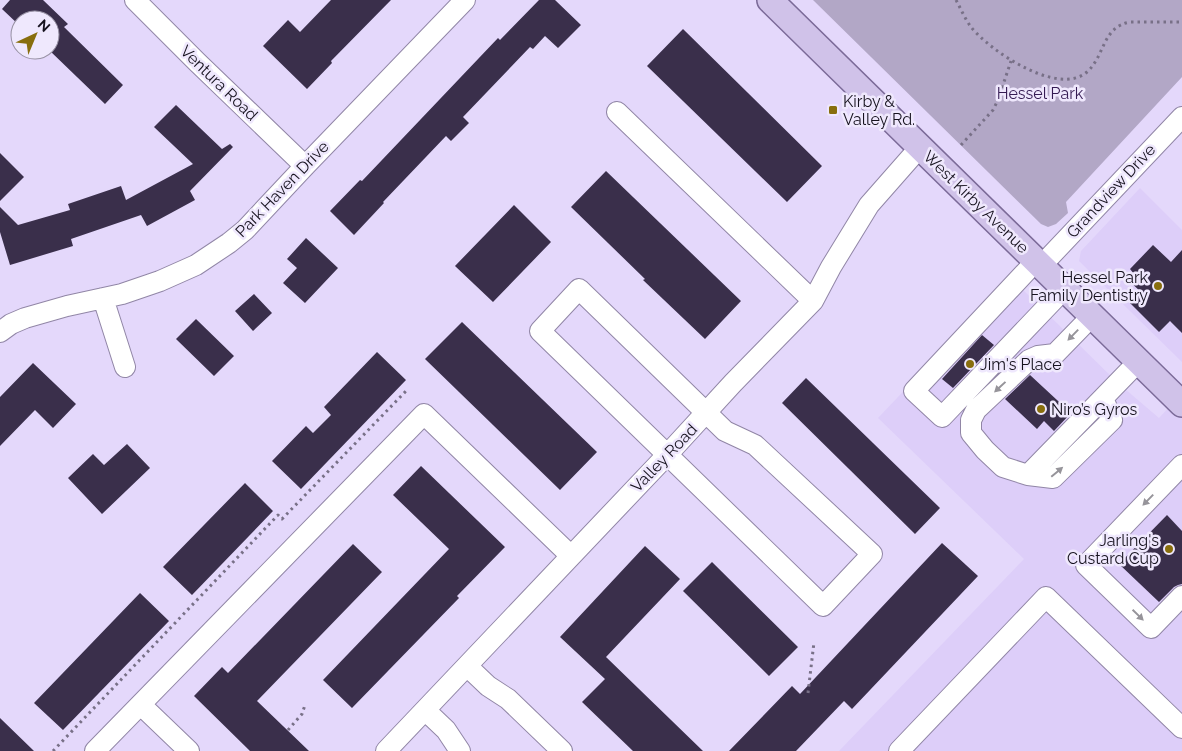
<svg xmlns="http://www.w3.org/2000/svg" width="1182" height="751" font-family="Raleway,sans-serif">
<style>
.built{fill:#ddcef9}
.green{fill:#b2a7c6}
.building{fill:#3a2f4b}
.lines{fill:none;stroke-linecap:round;stroke-linejoin:round}
.minor-casing{stroke:#9186a6;stroke-width:22}
.major-casing{stroke:#7b6a98;stroke-width:28}
.path{stroke:#787087;stroke-width:3;stroke-dasharray:2.5 4;stroke-linecap:butt}
.minor{stroke:#fff;stroke-width:20}
.major{stroke:#d0c2e9;stroke-width:25}
.oneway{fill:#96949a}
.poi-dot{fill:#886e0d;stroke:#efe8fd;stroke-width:2}
.labels{text-anchor:middle;dominant-baseline:central;stroke-width:5;stroke-linejoin:round;paint-order:stroke}
.street-label{font-size:16px;fill:#16121e;stroke:#efe8fd}
.park-label{font-size:16px;fill:#351b53;stroke:#efe8fd}
.poi-label{font-size:16px;fill:#16121e;stroke:#efe8fd;text-anchor:start}
</style>
<rect width="100%" height="100%" fill="#e4d8fb"/>
<path class="built" d="M 1140,188 L 1182,230 L 1182,362 L 1079,261 L 1081,251 Z
M 1011,278 L 1118,383 L 1159,418 L 1182,393 L 1182,751 L 839,751 L 1024,559 L 878,418 Z"/>
<path class="green" d="M 813,0 L 1182,0 L 1182,77 L 1066,202 L 1068,213 L 1056,224 L 1048,227 L 1041,224 Z"/>
<path class="building" d="M 10,0 L 43,0 L 68,24 L 64,27 L 123,85 L 105,104 L 49,50 L 50,20 L 20,20 L 20,26 L 2,9 Z
M 331,0 L 391,0 L 331,61 L 332,63 L 307,89 L 263,46 L 288,20 L 300,32 Z
M 539,0 L 555,0 L 581,25 L 558,48 L 545,36 L 533,49 L 530,47 L 463,117 L 469,123 L 451,141 L 446,136 L 383,202 L 384,203 L 354,235 L 330,211 L 360,180 L 362,181 L 498,38 L 500,40 Z
M 683,29 L 822,166 L 787,202 L 647,66 Z
M 176,105 L 222,149 L 230,144 L 233,147 L 190,191 L 195,200 L 147,226 L 141,215 L 71,239 L 73,246 L 10,265 L 0,232 L 0,207 L 18,225 L 70,210 L 68,204 L 121,186 L 126,200 L 193,164 L 154,127 Z
M 0,153 L 24,177 L 0,201 Z
M 606,171 L 741,301 L 705,339 L 643,280 L 645,279 L 571,207 Z
M 514,205 L 551,242 L 493,302 L 455,266 Z
M 306,238 L 338,268 L 305,303 L 283,283 L 297,268 L 287,259 Z
M 1153,245 L 1171,262 L 1182,250 L 1182,333 L 1170,321 L 1159,332 L 1130,303 L 1141,292 L 1128,280 L 1134,274 L 1130,269 Z
M 254,294 L 272,313 L 253,331 L 235,311 Z
M 196,319 L 234,356 L 214,376 L 176,339 Z
M 462,322 L 597,452 L 560,490 L 425,359 Z
M 982,335 L 994,345 L 953,388 L 942,379 Z
M 377,352 L 406,380 L 301,489 L 272,461 L 306,426 L 313,433 L 331,415 L 324,407 Z
M 33,363 L 76,404 L 53,428 L 35,410 L 0,446 L 0,397 Z
M 1030,375 L 1071,413 L 1054,431 L 1044,421 L 1037,429 L 1005,399 Z
M 806,378 L 940,508 L 915,534 L 782,403 Z
M 127,444 L 150,468 L 102,514 L 68,478 L 93,454 L 104,465 Z
M 421,466 L 505,547 L 457,596 L 459,598 L 352,708 L 323,680 L 449,549 L 393,495 Z
M 245,483 L 273,511 L 192,595 L 163,567 Z
M 1167,515 L 1182,531 L 1182,584 L 1178,585 L 1174,587 L 1159,602 L 1119,564 Z
M 942,543 L 978,576 L 852,709 L 844,701 L 796,751 L 729,751 L 792,686 L 800,694 Z
M 353,544 L 382,572 L 257,701 L 309,751 L 250,751 L 194,696 L 222,667 L 228,673 Z
M 645,546 L 680,579 L 606,657 L 703,751 L 633,751 L 582,702 L 605,679 L 560,637 Z
M 712,562 L 798,647 L 769,676 L 683,591 Z
M 140,593 L 169,621 L 63,730 L 34,703 Z
M 0,718 L 34,751 L 0,751 Z"/>
<g class="lines">
<g class="minor-casing">
<path id="minor" d="M 135,0 L 197,62 L 305,166
M 617,112 L 813,301
M 1036,261 L 914,391 L 942,417 L 1064,289
M 1041,266 L 1182,117
M 579,289 L 725,431 L 755,445 L 872,554 L 823,606 L 540,331 Z
M 103,298 L 125,367
M 1092,316 L 1055,354 L 1038,356 L 1029,360 L 976,410 L 971,420 L 971,433 L 985,450 L 1003,467 L 1028,475 L 1053,478 L 1112,420 L 1103,398 L 1138,362
M 0,332 L 11,324 L 25,318 L 67,306 L 122,294 L 160,281 L 196,265 L 229,243 L 245,230 L 305,166 L 465,0
M 1182,465 L 1086,565 L 1151,628 L 1182,596
M 1028,475 L 1103,398
M 467,666 L 488,686 L 508,699 L 562,751
M 141,705 L 189,751
M 425,710 L 446,730 L 460,751
M 95,751 L 424,414 L 570,555
M 386,751 L 667,455 L 733,383 L 813,301 L 831,267 L 869,205 L 920,147
M 899,751 L 1046,597 L 1182,728"/>
</g>
<g class="major-casing">
<path id="major" d="M 770,0 L 1182,404"/>
</g>
<path class="path" d="M 956,0 C 961,9 965,19 971,27 C 990,51 1058,97 1087,72 C 1105,56 1102,27 1130,22 L 1182,22
M 961,145 L 993,110 L 998,100 L 1011,61
M 808,693 L 814,642
M 288,730 L 302,714 L 305,705
M 53,751 L 278,515 L 282,519 L 407,390"/>
<use href="#minor" class="minor"/>
<use href="#major" class="major"/>
</g>
<defs><path id="oneway-solid" d="M-6-.8H1V-3.2L6.5 0L1 3.2V.8H-6Z" transform="scale(1.25)"/></defs>
<g class="oneway">
<use href="#oneway-solid" transform="translate(1073 335) rotate(134)"/>
<use href="#oneway-solid" transform="translate(1000 387) rotate(137)"/>
<use href="#oneway-solid" transform="translate(1057 472) rotate(-40)"/>
<use href="#oneway-solid" transform="translate(1148 500) rotate(134)"/>
<use href="#oneway-solid" transform="translate(1138 615) rotate(44)"/>
</g>
<g class="poi-dot">
<rect x="828" y="105" width="10" height="10" rx="2.5"/>
<circle cx="1158" cy="286" r="5"/>
<circle cx="970" cy="364" r="5"/>
<circle cx="1041" cy="409" r="5"/>
<circle cx="1169" cy="549" r="5"/>
</g>
<g class="labels">
<g class="street-label">
<text transform="translate(219 83) rotate(44)">Ventura Road</text>
<text transform="translate(282 189) rotate(-46)">Park Haven Drive</text>
<text transform="translate(1111 191) rotate(-47)">Grandview Drive</text>
<text transform="translate(976 202) rotate(44)">West Kirby Avenue</text>
<text transform="translate(664 458) rotate(-46)">Valley Road</text>
</g>
<g class="park-label">
<text x="1040" y="93">Hessel Park</text>
</g>
<g class="poi-label">
<text x="843" y="101">Kirby &amp;<tspan x="843" dy="18">Valley Rd.</tspan></text>
<text x="1148" y="277" text-anchor="end">Hessel Park<tspan x="1148" dy="18">Family Dentistry</tspan></text>
<text x="980" y="364">Jim's Place</text>
<text x="1051" y="409">Niro’s Gyros</text>
<text x="1159" y="540" text-anchor="end">Jarling's<tspan x="1159" dy="18">Custard Cup</tspan></text>
</g>
</g>
<g transform="translate(35 35) rotate(44)"><circle r="24" fill="#efe8fd" stroke="#9892a4"/>
<path d="M0-4L9 19L0 12L-9 19Z" fill="#886e0d"/>
<text y="-8" font-size="14" font-weight="bold" text-anchor="middle" fill="#16121e">N</text>
</g>
</svg>
